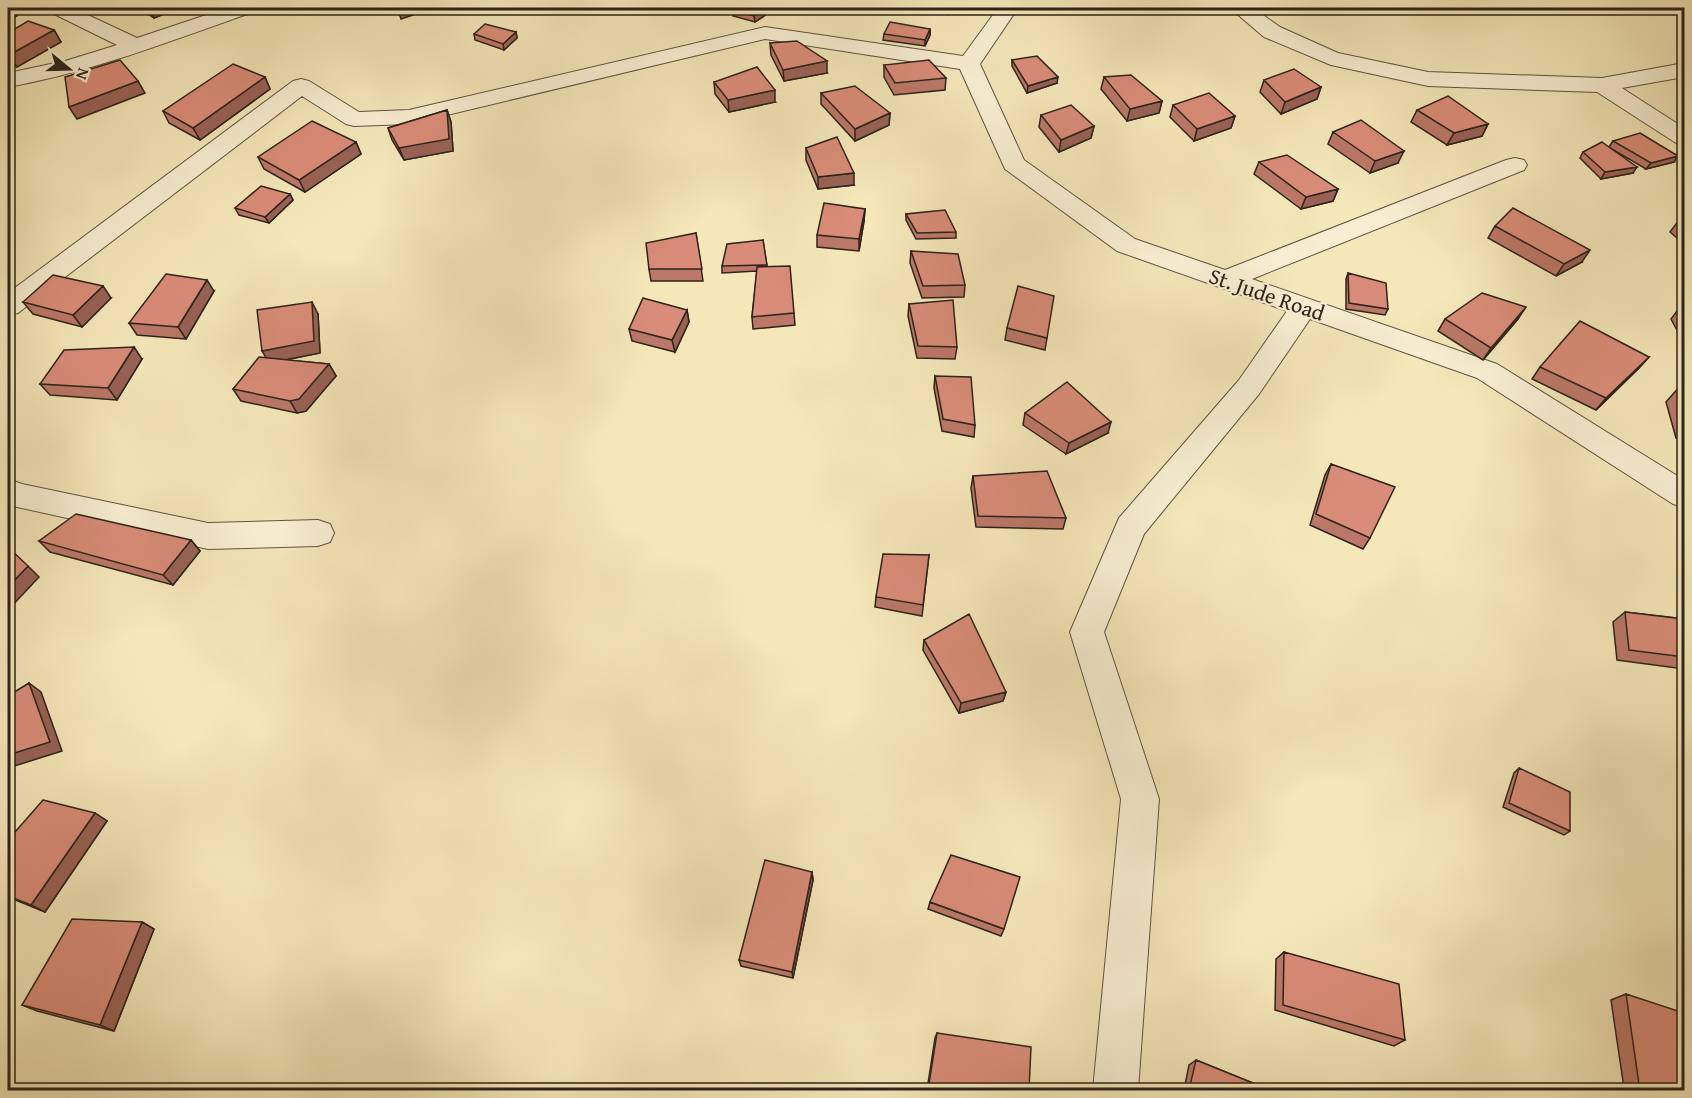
<svg xmlns="http://www.w3.org/2000/svg" width="1692" height="1098" font-family="'Gentium Book Plus',serif">
<style>
.lines{fill:none;stroke-linecap:round;stroke-linejoin:round}
.minor-casing{stroke:#5f5441;stroke-width:2}
.minor{fill:#f8efd2;fill-rule:evenodd}
.wall{fill:#bb7868;stroke:#2d2319;stroke-width:1.5}
.shaded-wall{fill:#986255;stroke:#2d2319;stroke-width:1.5}
.building{fill:#d98c79;stroke:#2d2319;stroke-width:1.5}
.labels{text-anchor:middle;dominant-baseline:central;stroke-width:4.5;stroke-linejoin:round;paint-order:stroke}
.street-label{font-size:22px;fill:#2d2319;stroke:#f8efd2}
</style>
<rect width="100%" height="100%" fill="#f5e7ba"/>
<filter id="stains"><feTurbulence type="fractalNoise" baseFrequency=".00333" numOctaves="4"/><feColorMatrix values="0 0 0 0 .2 0 0 0 0 .09 0 0 0 0 .02 0 0 0 .5 -.17"/></filter>
<radialGradient id="worn" r=".72"><stop offset=".6" stop-color="#630" stop-opacity="0"/><stop offset="1" stop-color="#630" stop-opacity=".3"/></radialGradient>
<g class="lines">
<g class="minor-casing">
<path id="minor" d="M 47,8 L 73,8 L 137,38 L 227,8 L 256,8 L 253,12 C 173,40 92,72 8,87 L 8,73 L 65,61 L 117,45 L 50,12 Z
M 998,8 L 1018,8 L 980,64 L 1024,160 L 1135,239 L 1225,270 L 1506,160 L 1515,158 L 1524,160 L 1527,165 L 1524,170 L 1252,279 L 1497,364 L 1684,480 L 1684,507 L 1673,504 L 1477,378 L 1310,319 L 1259,394 L 1144,534 L 1104,632 L 1159,799 L 1138,1090 L 1093,1090 L 1121,799 L 1070,632 L 1119,518 L 1239,380 L 1287,311 L 1117,251 L 1005,169 L 960,69 L 765,39 L 409,124 L 354,126 L 346,124 L 302,96 L 18,313 L 8,315 L 8,293 L 293,81 L 301,79 L 309,81 L 359,112 L 409,110 L 765,27 L 963,56 Z
M 1230,8 L 1253,8 L 1280,27 L 1338,53 L 1428,72 L 1602,78 L 1684,63 L 1684,77 L 1622,88 L 1684,128 L 1684,145 L 1676,143 L 1597,92 L 1428,86 L 1331,65 L 1264,37 Z
M 8,479 L 22,484 L 208,523 L 318,520 L 330,524 L 334,533 L 330,542 L 318,546 L 208,549 L 8,505 Z"/>
</g>
<use href="#minor" class="minor"/>
</g>
<path class="wall" d="M 138,8 L 179,8 L 154,18 Z
M 737,8 L 776,8 L 755,22 L 733,16 L 733,10 Z
M 921,8 L 953,8 L 949,14 L 921,9 Z
M 930,29 L 930,35 L 925,46 L 883,40 L 884,34 Z
M 54,30 L 61,42 L 17,67 L 8,64 L 8,33 Z
M 516,32 L 517,38 L 504,50 L 475,40 L 474,34 Z
M 770,43 L 827,73 L 784,81 L 771,55 Z
M 1012,60 L 1057,83 L 1027,93 L 1012,66 Z
M 884,65 L 946,78 L 945,90 L 894,95 L 884,77 Z
M 265,77 L 270,89 L 200,140 L 169,123 L 163,111 Z
M 1104,77 L 1162,101 L 1159,113 L 1127,121 L 1101,89 Z
M 1264,80 L 1321,87 L 1317,99 L 1281,114 L 1260,92 Z
M 714,82 L 775,102 L 729,112 L 715,94 Z
M 821,93 L 890,113 L 889,125 L 855,141 L 821,104 Z
M 1173,105 L 1235,116 L 1231,128 L 1194,141 L 1170,117 Z
M 447,110 L 451,122 L 453,151 L 404,160 L 392,140 L 388,128 Z
M 1417,110 L 1488,124 L 1482,136 L 1447,145 L 1411,122 Z
M 1041,115 L 1094,126 L 1091,138 L 1059,152 L 1039,127 Z
M 1333,132 L 1398,163 L 1370,173 L 1328,144 Z
M 1613,141 L 1674,162 L 1646,169 L 1610,148 L 1633,173 L 1601,179 L 1580,158 L 1583,152 L 1609,147 Z
M 356,142 L 361,154 L 305,192 L 264,169 L 258,157 Z
M 806,148 L 854,185 L 818,189 L 806,160 Z
M 1259,162 L 1338,189 L 1333,201 L 1301,209 L 1254,174 Z
M 290,194 L 293,200 L 269,223 L 239,215 L 235,208 Z
M 865,209 L 864,221 L 859,251 L 817,247 L 817,235 Z
M 906,214 L 956,232 L 956,238 L 916,239 L 906,220 Z
M 1684,218 L 1684,244 L 1670,232 L 1679,220 Z
M 1495,226 L 1582,262 L 1556,276 L 1488,238 Z
M 696,233 L 703,281 L 651,281 L 649,269 Z
M 763,240 L 767,267 L 794,313 L 795,325 L 753,329 L 752,317 L 757,271 L 722,273 L 722,266 Z
M 911,251 L 965,285 L 964,297 L 922,298 L 910,263 Z
M 1348,273 L 1388,309 L 1385,315 L 1346,309 L 1346,279 Z
M 214,291 L 186,339 L 137,335 L 129,323 Z
M 111,298 L 82,327 L 33,314 L 23,302 Z
M 909,304 L 957,347 L 955,359 L 917,358 L 908,316 Z
M 1680,307 L 1684,308 L 1684,343 L 1671,319 Z
M 687,310 L 689,322 L 675,352 L 632,341 L 629,329 Z
M 318,314 L 320,353 L 286,360 L 329,364 L 336,376 L 306,411 L 297,413 L 241,401 L 233,389 L 266,358 Z
M 1445,319 L 1518,319 L 1483,360 L 1438,331 Z
M 1007,328 L 1047,338 L 1045,350 L 1005,340 Z
M 1649,357 L 1639,368 L 1596,410 L 1532,379 L 1540,367 Z
M 142,359 L 117,400 L 50,395 L 40,384 Z
M 935,376 L 975,425 L 974,437 L 942,431 L 934,388 Z
M 1681,385 L 1684,385 L 1684,439 L 1676,438 L 1666,402 Z
M 1025,413 L 1108,433 L 1066,454 L 1023,425 Z
M 1331,464 L 1370,538 L 1363,549 L 1310,525 L 1325,475 Z
M 973,476 L 1066,518 L 1063,529 L 976,527 L 971,488 Z
M 191,540 L 200,551 L 173,585 L 50,552 L 39,541 Z
M 929,555 L 922,616 L 875,607 L 876,597 Z
M 1625,612 L 1684,619 L 1684,669 L 1617,660 L 1613,622 Z
M 924,640 L 1006,692 L 1003,701 L 959,713 L 923,650 Z
M 1519,768 L 1570,831 L 1564,835 L 1503,807 L 1514,773 Z
M 95,813 L 107,821 L 45,912 L 8,897 L 8,840 Z
M 812,872 L 813,880 L 793,978 L 741,966 L 739,960 Z
M 930,902 L 1004,929 L 1001,936 L 928,909 Z
M 142,922 L 154,929 L 114,1031 L 37,1011 L 22,1005 Z
M 1284,952 L 1405,1040 L 1394,1046 L 1275,1010 L 1276,959 Z
M 1626,994 L 1684,1090 L 1639,1090 L 1624,1088 L 1611,1000 Z
M 937,1033 L 1029,1090 L 927,1090 L 935,1038 Z
M 1196,1060 L 1270,1090 L 1184,1090 L 1189,1065 Z"/>
<path class="shaded-wall" d="M 8,8 L 11,8 L 17,16 L 8,20 Z
M 162,8 L 179,8 L 154,18 L 151,12 Z
M 415,8 L 434,8 L 401,19 L 399,13 Z
M 485,8 L 511,8 L 485,11 Z
M 767,8 L 776,8 L 755,22 L 754,16 Z
M 949,8 L 953,8 L 949,14 Z
M 930,29 L 930,35 L 925,46 L 925,40 Z
M 54,30 L 61,42 L 17,67 L 9,55 Z
M 516,32 L 517,38 L 504,50 L 503,44 Z
M 827,61 L 827,73 L 784,81 L 783,70 Z
M 265,77 L 270,89 L 200,140 L 193,128 Z
M 1058,77 L 1057,83 L 1027,93 L 1028,86 Z
M 138,81 L 145,93 L 77,119 L 69,107 Z
M 1321,87 L 1317,99 L 1281,114 L 1285,102 Z
M 775,90 L 775,102 L 729,112 L 728,100 Z
M 1162,101 L 1159,113 L 1127,121 L 1130,109 Z
M 447,110 L 451,122 L 453,151 L 404,160 L 399,148 Z
M 890,113 L 889,125 L 855,141 L 855,129 Z
M 1235,116 L 1231,128 L 1194,141 L 1197,129 Z
M 1488,124 L 1482,136 L 1447,145 L 1454,133 Z
M 1094,126 L 1091,138 L 1059,152 L 1061,140 Z
M 356,142 L 361,154 L 305,192 L 299,180 Z
M 1404,151 L 1398,163 L 1370,173 L 1375,161 Z
M 1678,156 L 1674,162 L 1646,169 L 1651,163 Z
M 1637,167 L 1633,173 L 1601,179 L 1605,172 Z
M 854,173 L 854,185 L 818,189 L 818,177 Z
M 1338,189 L 1333,201 L 1301,209 L 1306,197 Z
M 290,194 L 293,200 L 269,223 L 265,217 Z
M 865,209 L 864,221 L 859,251 L 859,239 Z
M 1590,250 L 1582,262 L 1556,276 L 1564,264 Z
M 207,280 L 214,291 L 186,339 L 178,327 Z
M 103,286 L 111,298 L 82,327 L 73,315 Z
M 312,302 L 318,314 L 320,353 L 269,363 L 262,351 Z
M 1526,307 L 1518,319 L 1483,360 L 1491,348 Z
M 687,310 L 689,322 L 675,352 L 672,340 Z
M 134,347 L 142,359 L 117,400 L 108,388 Z
M 1649,357 L 1639,368 L 1596,410 L 1606,398 Z
M 329,364 L 336,376 L 306,411 L 297,413 L 290,401 Z
M 1111,422 L 1108,433 L 1066,454 L 1069,443 Z
M 191,540 L 200,551 L 173,585 L 163,575 Z
M 28,566 L 39,577 L 8,610 L 8,587 Z
M 29,683 L 41,692 L 62,751 L 8,768 L 8,755 Z
M 1006,692 L 1003,701 L 959,713 L 961,703 Z
M 95,813 L 107,821 L 45,912 L 31,905 Z
M 812,872 L 813,880 L 793,978 L 792,972 Z
M 142,922 L 154,929 L 114,1031 L 100,1025 Z"/>
<path class="building" d="M 144,8 L 162,8 L 151,12 Z
M 398,8 L 415,8 L 399,13 Z
M 737,8 L 767,8 L 754,16 L 733,10 Z
M 28,21 L 54,30 L 9,55 L 8,55 L 8,33 Z
M 890,22 L 930,29 L 925,40 L 884,34 Z
M 485,24 L 516,32 L 503,44 L 474,34 Z
M 797,41 L 827,61 L 783,70 L 770,43 Z
M 1037,56 L 1058,77 L 1028,86 L 1012,60 Z
M 120,60 L 138,81 L 69,107 L 65,77 Z
M 929,60 L 946,78 L 895,83 L 884,65 Z
M 233,64 L 265,77 L 193,128 L 163,111 Z
M 757,67 L 775,90 L 728,100 L 714,82 Z
M 1294,69 L 1321,87 L 1285,102 L 1264,80 Z
M 1131,75 L 1162,101 L 1130,109 L 1104,77 Z
M 855,86 L 890,113 L 855,129 L 821,93 Z
M 1209,93 L 1235,116 L 1197,129 L 1173,105 Z
M 1448,96 L 1488,124 L 1454,133 L 1417,110 Z
M 1071,105 L 1094,126 L 1061,140 L 1041,115 Z
M 447,110 L 449,139 L 399,148 L 388,128 Z
M 1361,120 L 1404,151 L 1375,161 L 1333,132 Z
M 312,121 L 356,142 L 299,180 L 258,157 Z
M 1640,133 L 1678,156 L 1651,163 L 1613,141 Z
M 837,137 L 854,173 L 818,177 L 806,148 Z
M 1602,142 L 1637,167 L 1605,172 L 1583,152 Z
M 1287,155 L 1338,189 L 1306,197 L 1259,162 Z
M 261,186 L 290,194 L 265,217 L 235,208 Z
M 824,203 L 865,209 L 859,239 L 817,235 Z
M 1513,208 L 1590,250 L 1564,264 L 1495,226 Z
M 945,210 L 956,232 L 917,233 L 906,214 Z
M 1684,218 L 1684,224 L 1679,220 Z
M 696,233 L 702,269 L 649,269 L 646,243 Z
M 763,240 L 767,265 L 722,266 L 727,244 Z
M 911,251 L 958,254 L 965,285 L 923,286 Z
M 790,266 L 794,313 L 752,317 L 757,267 Z
M 1348,273 L 1386,283 L 1388,309 L 1349,303 Z
M 166,274 L 207,280 L 178,327 L 129,323 Z
M 53,275 L 103,286 L 73,315 L 23,302 Z
M 1018,286 L 1054,296 L 1047,338 L 1007,328 Z
M 1482,293 L 1526,307 L 1491,348 L 1445,319 Z
M 643,298 L 687,310 L 672,340 L 629,329 Z
M 953,300 L 957,347 L 918,346 L 909,304 Z
M 312,302 L 314,341 L 262,351 L 257,310 Z
M 1680,307 L 1684,308 L 1684,314 Z
M 1580,321 L 1649,357 L 1606,398 L 1540,367 Z
M 134,347 L 108,388 L 40,384 L 64,350 Z
M 259,357 L 329,364 L 299,399 L 290,401 L 233,389 Z
M 935,376 L 971,377 L 975,425 L 943,419 Z
M 1067,382 L 1111,422 L 1069,443 L 1025,413 Z
M 1681,385 L 1684,385 L 1684,397 Z
M 1331,464 L 1395,487 L 1370,538 L 1316,514 Z
M 1047,471 L 1066,518 L 978,516 L 973,476 Z
M 76,514 L 191,540 L 163,575 L 39,541 Z
M 8,547 L 28,566 L 8,587 Z
M 883,554 L 929,555 L 923,605 L 876,597 Z
M 1625,612 L 1684,619 L 1684,657 L 1629,650 Z
M 969,614 L 1006,692 L 961,703 L 924,640 Z
M 29,683 L 50,742 L 8,755 L 8,696 Z
M 1519,768 L 1570,792 L 1570,831 L 1509,803 Z
M 43,800 L 95,813 L 31,905 L 8,896 L 8,840 Z
M 951,855 L 1020,877 L 1004,929 L 930,902 Z
M 765,860 L 812,872 L 792,972 L 739,960 Z
M 72,919 L 142,922 L 100,1025 L 22,1005 Z
M 1284,952 L 1399,984 L 1405,1040 L 1283,1005 Z
M 1626,994 L 1684,1013 L 1684,1090 L 1639,1084 Z
M 937,1033 L 1031,1047 L 1029,1090 L 928,1090 Z
M 1196,1060 L 1270,1090 L 1189,1090 Z"/>
<g class="labels">
<g class="street-label">
<text transform="translate(1267 294) rotate(19)">St. Jude Road</text>
</g>
</g>
<rect width="1692" height="1098" fill="none" stroke="#f5e7ba" stroke-width="30"/>
<rect x="9" y="9" width="1674" height="1080" fill="none" stroke="#2d2319" stroke-width="3"/>
<rect x="15" y="15" width="1662" height="1068" fill="none" stroke="#2d2319" stroke-width="1.5"/>
<g transform="translate(69 69) rotate(109)" stroke="#f8efd2" stroke-width="4.5" paint-order="stroke">
<path d="M0-4.5L10 22L0 15L-10 22Z" fill="#2d2319"/>
<text y="-9" font-size="16" font-weight="bold" text-anchor="middle" fill="#2d2319">N</text>
</g>
<rect width="100%" height="100%" filter="url(#stains)"/>
<rect width="100%" height="100%" fill="url(#worn)"/>
</svg>
